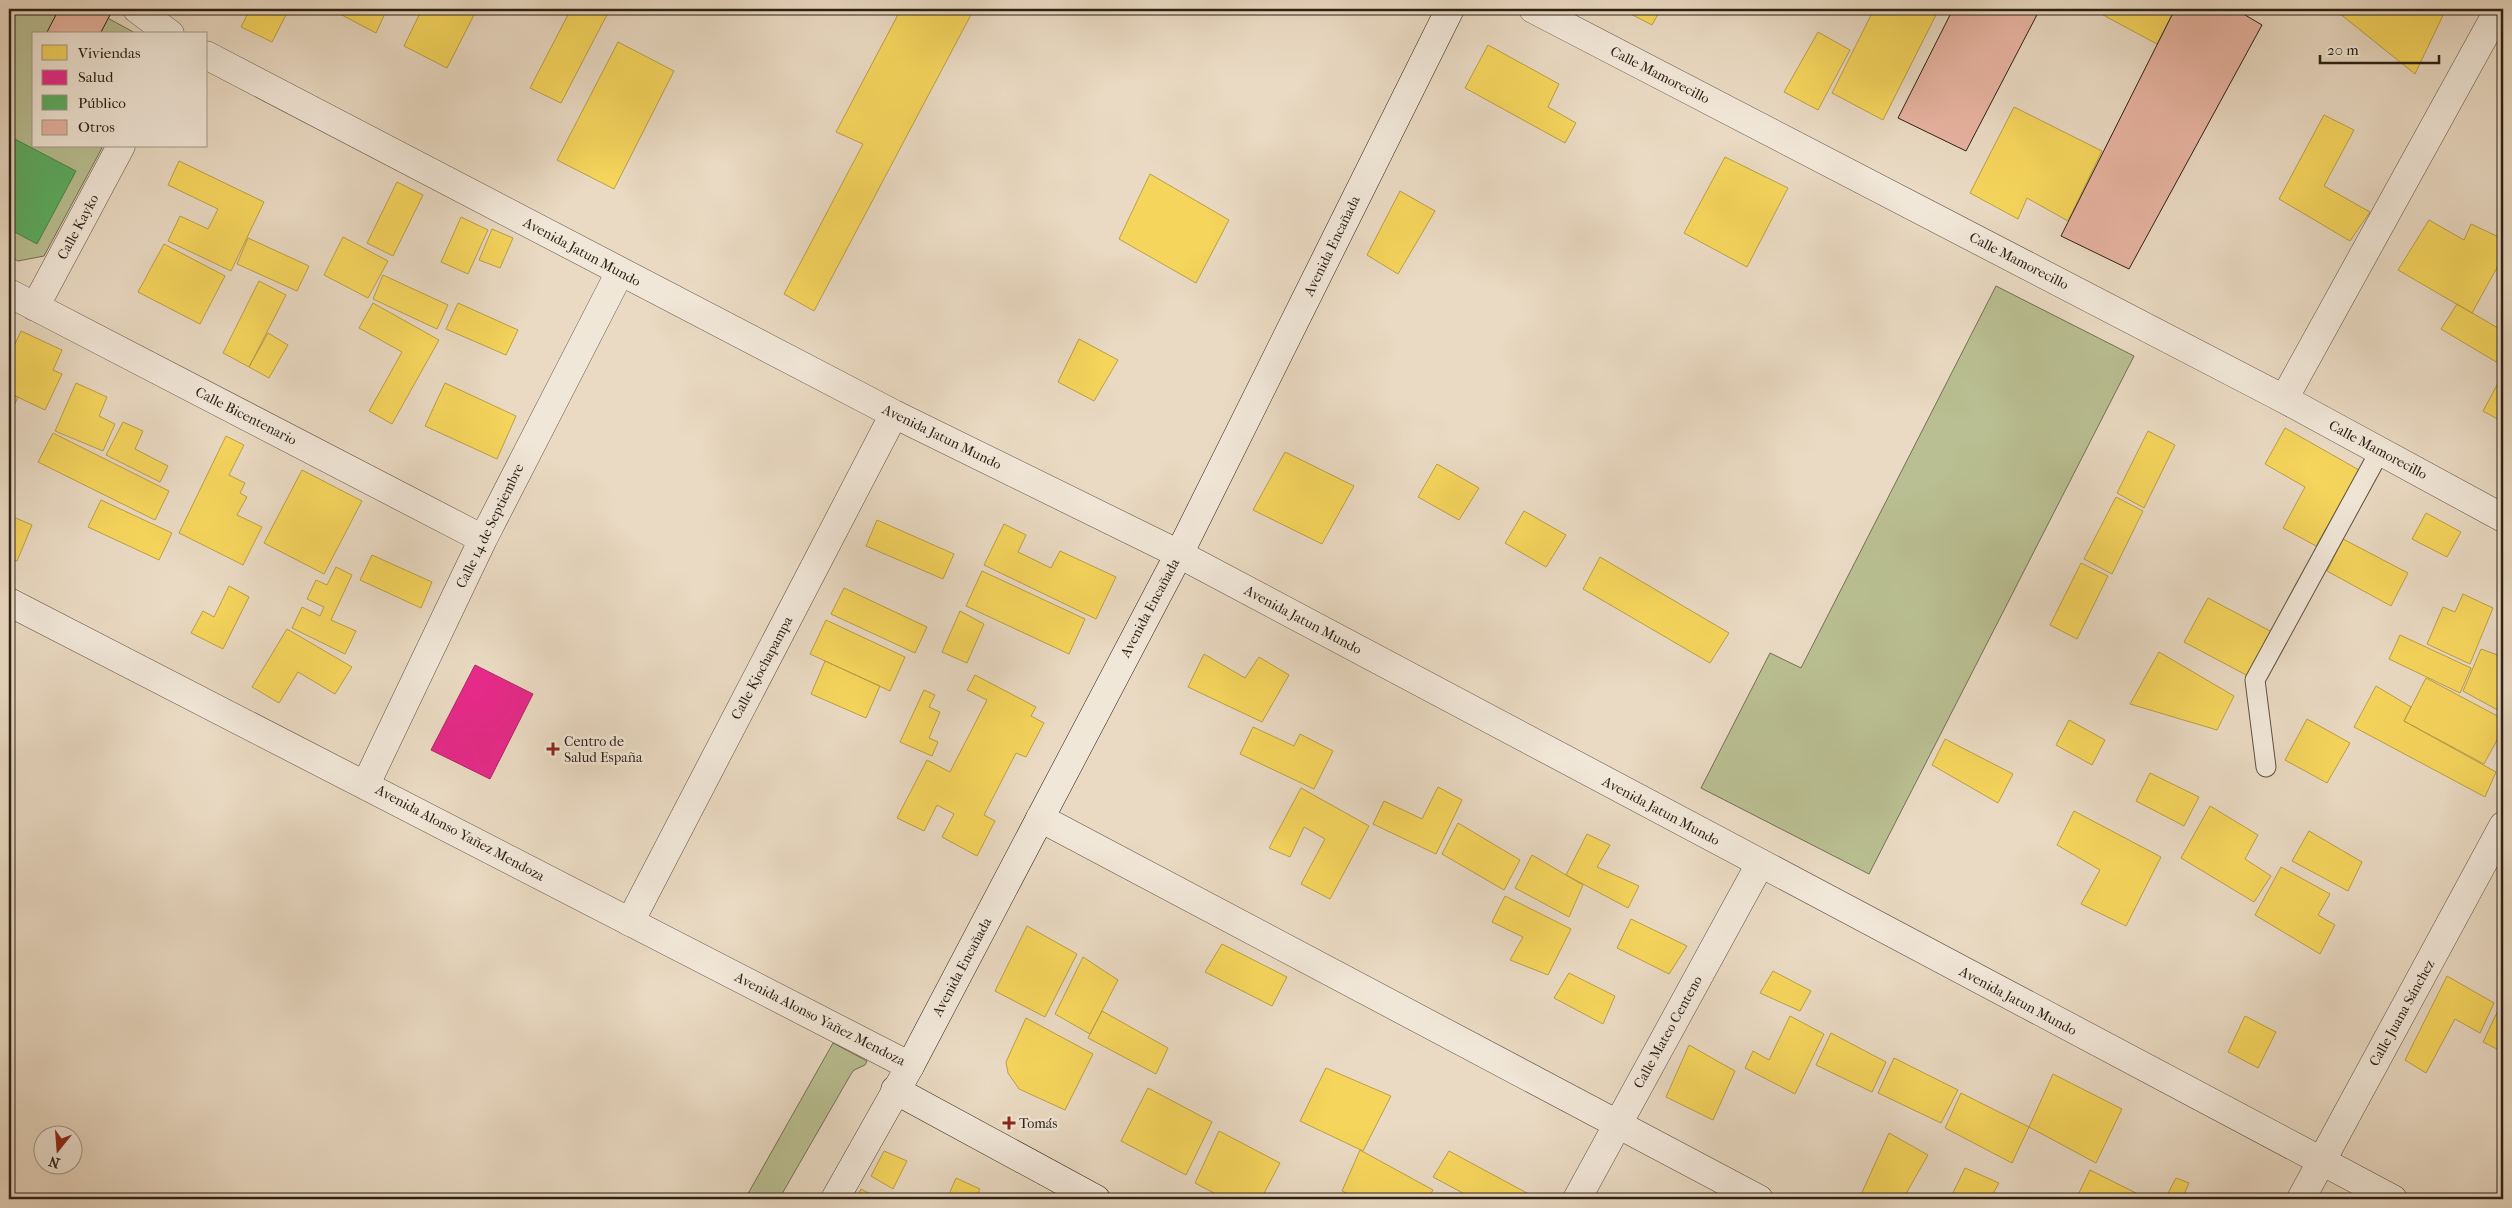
<svg xmlns="http://www.w3.org/2000/svg" width="2512" height="1208" font-family="'IM FELL French Canon',serif">
<style>
.green{fill:#b9bf92;stroke:#737054}
.homes{fill:#f6d55c;stroke:#ba9f47}
.health{fill:#e7298a;stroke:#af2767}
.public{fill:#5aae61;stroke:#4c844a}
.building{fill:#e7b3a1;stroke:#2d2115}
.lines{fill:none;stroke-linecap:round;stroke-linejoin:round}
.service-casing{stroke:#5c4f40;stroke-width:21}
.minor-casing{stroke:#5c4f40;stroke-width:29}
.tertiary-casing{stroke:#5c4f40;stroke-width:29}
.secondary-casing{stroke:#2d2115;stroke-width:29}
.service{stroke:#f1e7d8;stroke-width:19}
.minor{stroke:#f1e7d8;stroke-width:28}
.tertiary{stroke:#f1e7d8;stroke-width:28}
.secondary{stroke:#f1e7d8;stroke-width:28}
.poi-dot{fill:#8f2418;stroke:#f1e7d8;stroke-width:2}
.labels{text-anchor:middle;dominant-baseline:central;stroke-width:5;stroke-linejoin:round;paint-order:stroke}
.street-label{font-size:14px;fill:#2d2115;stroke:#f1e7d8}
.poi-label{font-size:14px;fill:#2d2115;stroke:#f1e7d8;text-anchor:start}
</style>
<rect width="100%" height="100%" fill="#eadac3"/>
<filter id="stains"><feTurbulence type="fractalNoise" baseFrequency=".004" numOctaves="4"/><feColorMatrix values="0 0 0 0 .2 0 0 0 0 .09 0 0 0 0 .02 0 0 0 .5 -.17"/></filter>
<radialGradient id="worn" r=".72"><stop offset=".6" stop-color="#630" stop-opacity="0"/><stop offset="1" stop-color="#630" stop-opacity=".3"/></radialGradient>
<path class="green" d="M 9,9 L 91,9 L 137,34 L 34,34 L 34,146 L 103,146 L 44,256 L 18,261 L 9,256 Z
M 1996,286 L 2134,356 L 1869,874 L 1701,788 L 1770,653 L 1801,668 Z
M 833,1043 L 867,1061 L 865,1065 L 854,1070 L 851,1074 L 779,1199 L 745,1199 Z"/>
<path class="homes" d="M 250,9 L 289,9 L 272,42 L 241,27 Z
M 342,9 L 387,9 L 376,33 L 340,14 Z
M 422,9 L 477,9 L 447,68 L 404,46 Z
M 571,9 L 610,9 L 561,103 L 530,88 Z
M 901,9 L 974,9 L 814,311 L 784,294 L 863,144 L 836,132 Z
M 1621,9 L 1661,9 L 1652,25 Z
M 1874,9 L 1939,9 L 1883,120 L 1832,93 Z
M 2092,9 L 2175,9 L 2157,44 Z
M 2334,9 L 2446,9 L 2415,74 Z
M 1818,32 L 1850,50 L 1818,110 L 1784,92 Z
M 618,42 L 674,71 L 614,189 L 557,160 Z
M 1488,45 L 1559,84 L 1548,107 L 1576,123 L 1565,143 L 1465,88 Z
M 2014,107 L 2102,151 L 2068,221 L 2027,198 L 2018,219 L 1970,193 Z
M 2324,115 L 2354,130 L 2324,186 L 2370,212 L 2350,241 L 2279,199 Z
M 1725,157 L 1788,188 L 1747,267 L 1684,233 Z
M 179,161 L 264,202 L 231,271 L 168,241 L 180,216 L 208,229 L 218,209 L 168,185 Z
M 1150,174 L 1229,220 L 1196,283 L 1119,239 Z
M 397,182 L 423,195 L 393,256 L 367,243 Z
M 1400,191 L 1435,211 L 1398,274 L 1367,255 Z
M 461,217 L 488,230 L 468,274 L 441,262 Z
M 2429,220 L 2464,240 L 2471,224 L 2503,239 L 2503,266 L 2499,264 L 2472,313 L 2398,270 Z
M 492,229 L 513,238 L 500,268 L 479,260 Z
M 343,237 L 388,261 L 368,298 L 324,275 Z
M 248,238 L 309,266 L 297,291 L 237,264 Z
M 164,244 L 225,276 L 200,324 L 138,292 Z
M 383,275 L 448,305 L 437,329 L 373,299 Z
M 259,281 L 286,295 L 249,367 L 223,353 Z
M 373,303 L 439,340 L 392,424 L 369,411 L 402,352 L 359,328 Z
M 458,303 L 518,330 L 506,355 L 446,329 Z
M 2457,304 L 2503,331 L 2503,366 L 2441,329 Z
M 21,331 L 62,350 L 53,370 L 62,374 L 45,410 L 9,393 L 9,357 Z
M 268,333 L 288,345 L 269,378 L 249,367 Z
M 1079,339 L 1118,360 L 1094,401 L 1058,382 Z
M 2503,374 L 2503,422 L 2483,411 Z
M 76,383 L 107,397 L 99,416 L 115,424 L 103,451 L 55,431 Z
M 445,383 L 516,416 L 497,459 L 425,426 Z
M 9,393 L 18,397 L 9,416 Z
M 123,422 L 143,431 L 135,449 L 168,466 L 160,482 L 106,455 Z
M 2285,428 L 2359,470 L 2316,546 L 2283,528 L 2305,487 L 2265,464 Z
M 2148,431 L 2175,445 L 2144,508 L 2117,493 Z
M 53,433 L 169,491 L 155,520 L 38,462 Z
M 226,436 L 244,445 L 229,475 L 245,483 L 240,493 L 247,497 L 237,515 L 262,527 L 243,565 L 179,533 Z
M 1285,452 L 1354,486 L 1322,544 L 1253,510 Z
M 1437,464 L 1479,488 L 1459,520 L 1418,497 Z
M 302,470 L 362,501 L 324,574 L 264,543 Z
M 2116,497 L 2143,511 L 2112,574 L 2084,559 Z
M 101,500 L 172,533 L 159,560 L 88,527 Z
M 1524,511 L 1566,535 L 1546,567 L 1505,543 Z
M 2426,513 L 2461,532 L 2447,557 L 2412,539 Z
M 11,516 L 32,525 L 17,561 L 9,558 L 9,521 Z
M 877,520 L 954,554 L 943,579 L 866,546 Z
M 1004,524 L 1026,535 L 1018,552 L 1051,568 L 1060,551 L 1116,577 L 1096,619 L 984,565 Z
M 2343,539 L 2408,573 L 2391,606 L 2327,571 Z
M 372,555 L 432,582 L 421,608 L 360,580 Z
M 1600,557 L 1729,633 L 1710,663 L 1583,589 Z
M 2081,563 L 2108,576 L 2077,639 L 2050,625 Z
M 336,567 L 352,575 L 331,620 L 356,631 L 345,654 L 292,628 L 302,607 L 320,616 L 324,607 L 307,599 L 316,580 L 327,585 Z
M 982,571 L 1085,619 L 1069,654 L 966,606 Z
M 229,586 L 249,597 L 223,649 L 191,633 L 203,611 L 214,617 Z
M 844,588 L 927,627 L 915,653 L 831,614 Z
M 2463,594 L 2493,608 L 2470,664 L 2427,644 L 2443,607 L 2455,612 Z
M 2208,598 L 2272,632 L 2250,677 L 2184,642 Z
M 960,611 L 984,624 L 967,663 L 942,652 Z
M 826,620 L 905,657 L 890,691 L 810,654 Z
M 287,629 L 352,667 L 335,694 L 298,672 L 279,703 L 252,687 Z
M 2400,635 L 2471,668 L 2460,693 L 2389,659 Z
M 2481,649 L 2503,657 L 2503,713 L 2463,691 Z
M 2159,652 L 2234,696 L 2217,730 L 2130,704 Z
M 1204,654 L 1245,678 L 1259,657 L 1289,675 L 1262,722 L 1188,687 Z
M 825,661 L 880,686 L 866,718 L 811,694 Z
M 975,675 L 1036,707 L 1031,716 L 1044,723 L 1026,757 L 1016,753 L 984,815 L 995,821 L 977,856 L 942,837 L 954,814 L 937,805 L 924,831 L 897,818 L 927,760 L 950,772 L 987,700 L 967,690 Z
M 2426,678 L 2503,719 L 2503,729 L 2484,764 L 2404,721 Z
M 2376,686 L 2411,707 L 2404,721 L 2496,772 L 2485,797 L 2354,727 Z
M 924,690 L 935,695 L 929,707 L 940,712 L 929,738 L 938,742 L 932,756 L 900,742 Z
M 2307,719 L 2350,743 L 2327,783 L 2285,760 Z
M 2069,720 L 2105,740 L 2092,765 L 2056,745 Z
M 1253,727 L 1294,746 L 1300,734 L 1333,751 L 1314,789 L 1240,754 Z
M 1945,739 L 2013,774 L 1998,803 L 1932,765 Z
M 2150,773 L 2199,797 L 2184,826 L 2136,801 Z
M 1438,787 L 1462,800 L 1436,854 L 1373,824 L 1384,801 L 1422,819 Z
M 1301,788 L 1369,826 L 1330,899 L 1301,884 L 1325,839 L 1304,827 L 1290,857 L 1269,848 Z
M 2210,806 L 2258,835 L 2245,859 L 2271,876 L 2254,902 L 2181,858 Z
M 2074,811 L 2161,857 L 2126,926 L 2081,904 L 2100,870 L 2057,845 Z
M 1458,823 L 1520,860 L 1504,890 L 1442,854 Z
M 2309,831 L 2362,862 L 2348,891 L 2292,861 Z
M 1587,834 L 1610,845 L 1597,867 L 1639,886 L 1628,908 L 1566,875 Z
M 1532,855 L 1583,885 L 1569,917 L 1515,888 Z
M 2281,867 L 2330,894 L 2318,915 L 2335,925 L 2320,954 L 2255,915 Z
M 1505,896 L 1571,929 L 1548,975 L 1510,960 L 1523,937 L 1492,922 Z
M 1631,919 L 1687,946 L 1669,974 L 1617,948 Z
M 1027,926 L 1077,954 L 1045,1017 L 995,991 Z
M 1222,944 L 1287,977 L 1272,1006 L 1205,972 Z
M 1083,957 L 1118,980 L 1090,1034 L 1055,1014 Z
M 1773,971 L 1811,991 L 1800,1011 L 1760,993 Z
M 1569,973 L 1615,996 L 1603,1024 L 1554,998 Z
M 2447,976 L 2494,1003 L 2480,1033 L 2455,1019 L 2426,1073 L 2405,1060 Z
M 2502,1002 L 2503,1003 L 2503,1052 L 2483,1042 Z
M 1102,1011 L 1168,1048 L 1156,1074 L 1088,1038 Z
M 1790,1016 L 1824,1034 L 1795,1094 L 1745,1068 L 1753,1051 L 1769,1060 Z
M 2245,1016 L 2276,1032 L 2258,1068 L 2228,1052 Z
M 1026,1018 L 1093,1054 L 1065,1110 L 1019,1089 L 1008,1073 L 1006,1062 Z
M 1831,1033 L 1886,1062 L 1872,1092 L 1816,1065 Z
M 1689,1045 L 1735,1071 L 1713,1120 L 1666,1097 Z
M 1894,1058 L 1958,1090 L 1941,1123 L 1878,1093 Z
M 1326,1068 L 1391,1096 L 1363,1151 L 1300,1121 Z
M 2053,1074 L 2122,1109 L 2096,1163 L 2029,1127 Z
M 1148,1088 L 1212,1122 L 1186,1175 L 1121,1141 Z
M 1961,1093 L 2029,1127 L 2012,1163 L 1945,1128 Z
M 1219,1131 L 1280,1163 L 1261,1199 L 1225,1199 L 1195,1183 Z
M 1889,1133 L 1928,1155 L 1903,1199 L 1859,1199 Z
M 1360,1150 L 1433,1190 L 1428,1199 L 1359,1199 L 1342,1191 Z
M 884,1151 L 907,1161 L 893,1189 L 871,1176 Z
M 1449,1151 L 1538,1199 L 1474,1199 L 1433,1177 Z
M 1965,1168 L 1999,1183 L 1990,1199 L 1950,1199 Z
M 2090,1170 L 2148,1199 L 2076,1199 Z
M 956,1178 L 980,1189 L 975,1199 L 947,1199 Z
M 2176,1178 L 2189,1183 L 2182,1199 L 2165,1199 Z
M 861,1189 L 880,1199 L 856,1199 Z"/>
<path class="health" d="M 475,665 L 533,694 L 490,779 L 431,750 Z"/>
<path class="public" d="M 9,136 L 76,171 L 37,244 L 9,229 Z"/>
<path class="building" d="M 59,9 L 98,9 L 110,15 L 100,34 L 46,34 Z
M 1953,9 L 2040,9 L 1966,151 L 1898,118 Z
M 2175,9 L 2235,9 L 2262,25 L 2129,269 L 2061,236 Z"/>
<g class="lines">
<g class="service-casing">
<path id="service" d="M 2266,767 L 2255,680 L 2380,451"/>
</g>
<g class="minor-casing">
<path id="minor" d="M 137,9 L 170,34
M 1533,9 L 2284,399 L 2503,518
M 206,55 L 894,414 L 1179,554 L 2393,1199
M 9,293 L 483,539
M 35,307 L 121,146
M 2284,399 L 2499,9
M 366,784 L 483,539 L 620,272
M 1040,818 L 1759,1199
M 630,922 L 894,414
M 1577,1199 L 1760,864
M 2301,1199 L 2503,826"/>
</g>
<g class="tertiary-casing">
<path id="tertiary" d="M 9,602 L 910,1066"/>
</g>
<g class="secondary-casing">
<path id="secondary" d="M 895,1090 L 1096,1199
M 835,1199 L 910,1066 L 1179,554 L 1450,9"/>
</g>
<use href="#service" class="service"/>
<use href="#minor" class="minor"/>
<use href="#tertiary" class="tertiary"/>
<use href="#secondary" class="secondary"/>
</g>
<g class="poi-dot">
<path d="M550.5 741.5h5v5h5v5h-5v5h-5v-5h-5v-5h5z"/>
<path d="M1006.5 1115.5h5v5h5v5h-5v5h-5v-5h-5v-5h5z"/>
</g>
<g class="labels">
<g class="street-label">
<text transform="translate(1660 75) rotate(27)">Calle Mamorecillo</text>
<text transform="translate(78 227) rotate(-62)">Calle Kayko</text>
<text transform="translate(1332 246) rotate(-64)">Avenida Encañada</text>
<text transform="translate(582 252) rotate(28)">Avenida Jatun Mundo</text>
<text transform="translate(2019 261) rotate(27)">Calle Mamorecillo</text>
<text transform="translate(246 416) rotate(27)">Calle Bicentenario</text>
<text transform="translate(942 437) rotate(26)">Avenida Jatun Mundo</text>
<text transform="translate(2378 450) rotate(28)">Calle Mamorecillo</text>
<text transform="translate(490 526) rotate(-64)">Calle 14 de Septiembre</text>
<text transform="translate(1150 608) rotate(-62)">Avenida Encañada</text>
<text transform="translate(1303 620) rotate(28)">Avenida Jatun Mundo</text>
<text transform="translate(762 668) rotate(-62)">Calle Kjochapampa</text>
<text transform="translate(1661 811) rotate(28)">Avenida Jatun Mundo</text>
<text transform="translate(460 833) rotate(28)">Avenida Alonso Yañez Mendoza</text>
<text transform="translate(962 967) rotate(-62)">Avenida Encañada</text>
<text transform="translate(2018 1001) rotate(28)">Avenida Jatun Mundo</text>
<text transform="translate(2402 1013) rotate(-61)">Calle Juana Sánchez</text>
<text transform="translate(820 1019) rotate(27)">Avenida Alonso Yañez Mendoza</text>
<text transform="translate(1668 1032) rotate(-61)">Calle Mateo Centeno</text>
</g>
<g class="poi-label">
<text x="564" y="741">Centro de<tspan x="564" dy="16">Salud España</tspan></text>
<text x="1019" y="1123">Tomás</text>
</g>
</g>
<rect width="2512" height="1208" fill="none" stroke="#eadac3" stroke-width="30"/>
<rect x="10" y="10" width="2492" height="1188" fill="none" stroke="#2d2115" stroke-width="2.5"/>
<rect x="15" y="15" width="2482" height="1178" fill="none" stroke="#2d2115"/>
<rect x="32" y="32" width="175" height="115" fill="#f1e7d8" stroke="#a3988a"/>
<rect x="42" y="45" width="25" height="15" fill="#f6d55c" stroke="#a3988a"/>
<text x="78" y="58" font-size="15" fill="#2d2115">Viviendas</text>
<rect x="42" y="70" width="25" height="15" fill="#e7298a" stroke="#a3988a"/>
<text x="78" y="82" font-size="15" fill="#2d2115">Salud</text>
<rect x="42" y="95" width="25" height="15" fill="#5aae61" stroke="#a3988a"/>
<text x="78" y="108" font-size="15" fill="#2d2115">Público</text>
<rect x="42" y="120" width="25" height="15" fill="#e7b3a1" stroke="#a3988a"/>
<text x="78" y="132" font-size="15" fill="#2d2115">Otros</text>
<g transform="translate(58 1150) rotate(197)"><circle r="24" fill="#f1e7d8" stroke="#a3988a"/>
<path d="M0-4L9 19L0 12L-9 19Z" fill="#8f2418"/>
<text y="-8" font-size="14" font-weight="bold" text-anchor="middle" fill="#2d2115">N</text>
</g>
<path d="M2320 55v8h119v-8" fill="none" stroke="#2d2115" stroke-width="2.5"/>
<text x="2327" y="55" font-size="15" fill="#2d2115" stroke="#f1e7d8" stroke-width="4" paint-order="stroke">20 m</text>
<rect width="100%" height="100%" filter="url(#stains)"/>
<rect width="100%" height="100%" fill="url(#worn)"/>
</svg>
